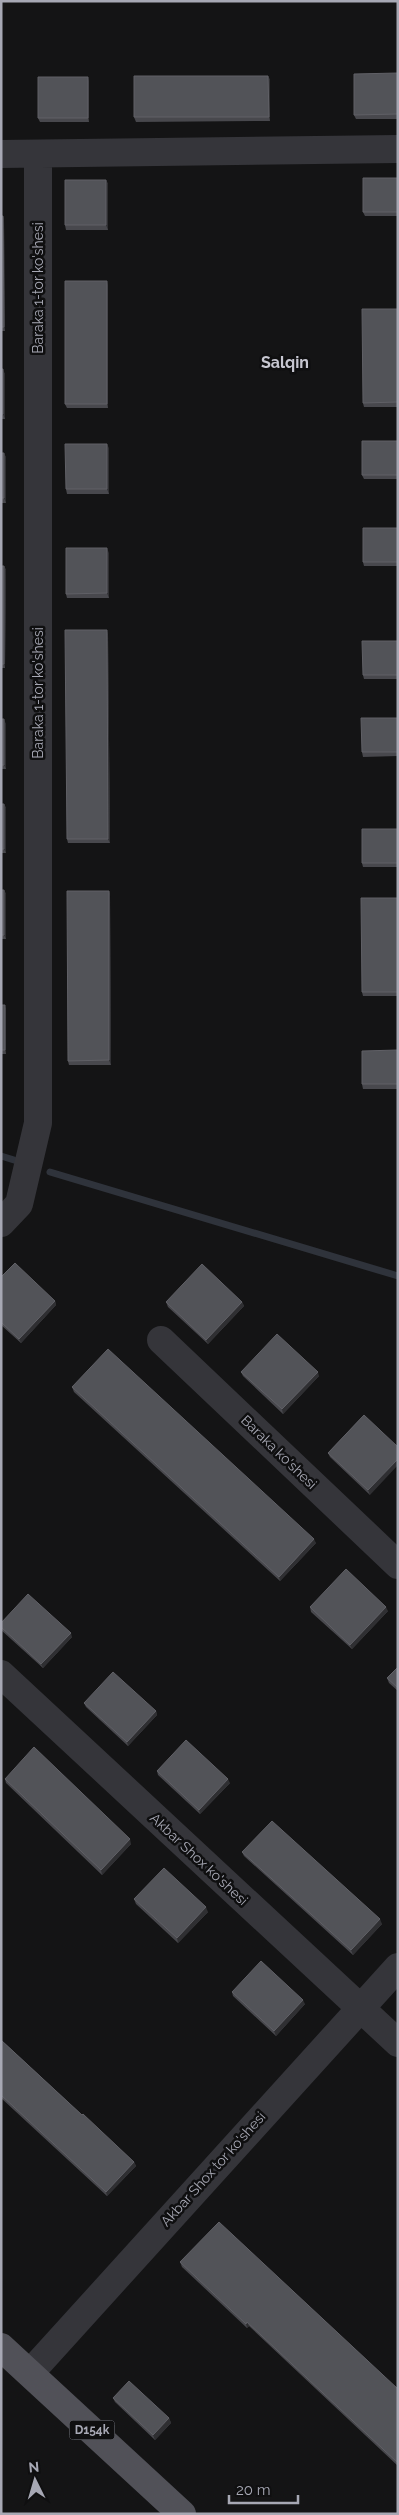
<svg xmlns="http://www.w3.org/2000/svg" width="399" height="2515" font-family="Raleway,sans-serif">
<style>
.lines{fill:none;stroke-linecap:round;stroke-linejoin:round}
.stream{stroke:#2f333b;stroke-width:7}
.minor{stroke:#35353a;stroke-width:28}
.primary{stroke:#515158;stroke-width:28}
.wall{fill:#48484d}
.shaded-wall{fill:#2f2f32}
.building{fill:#525358;stroke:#606066}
.labels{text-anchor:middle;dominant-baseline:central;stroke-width:5;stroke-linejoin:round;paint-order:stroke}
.shield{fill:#0f0f10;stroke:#797a83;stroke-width:1}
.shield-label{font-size:12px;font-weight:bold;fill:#a7a8b4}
.street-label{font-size:14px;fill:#a7a8b4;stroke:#0f0f10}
.quarter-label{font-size:16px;font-weight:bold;fill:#c7c7d1;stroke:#0f0f10}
</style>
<rect width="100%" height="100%" fill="#141415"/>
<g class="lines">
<path class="stream" d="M 1,1156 L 14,1160
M 50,1172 L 398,1276"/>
<path class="minor" d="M 1,154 L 398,149
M 1,1223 L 19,1204 L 38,1123 L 38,154
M 161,1340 L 398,1565
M 1,1674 L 398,2043
M 30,2373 L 398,1967"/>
<path class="primary" d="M 1,2347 L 182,2514"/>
</g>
<path class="wall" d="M 398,73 L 398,119 L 356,119 L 354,115 Z
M 268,76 L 270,80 L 270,121 L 136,122 L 134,117 Z
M 89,81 L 89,122 L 40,122 L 38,118 Z
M 398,178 L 398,216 L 365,216 L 363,212 Z
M 106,180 L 108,184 L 108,230 L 66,230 L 65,225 Z
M 1,216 L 3,216 L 4,220 L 5,331 L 1,331 Z
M 108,285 L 108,408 L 67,408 L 65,404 Z
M 398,309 L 398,407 L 364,407 L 363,403 Z
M 1,369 L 5,374 L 5,419 L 1,419 Z
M 398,441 L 398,479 L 364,479 L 362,475 Z
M 109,448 L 109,494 L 67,494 L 66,489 Z
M 1,453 L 6,457 L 6,503 L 1,503 Z
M 398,528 L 398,566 L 364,566 L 363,562 Z
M 109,553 L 109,598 L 67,598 L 66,594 Z
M 1,566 L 4,566 L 6,570 L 5,668 L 1,668 Z
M 108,634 L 110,843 L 68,843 L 67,839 Z
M 398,641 L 398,679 L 364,679 L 363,675 Z
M 398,718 L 398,756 L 363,757 L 362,752 Z
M 1,719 L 6,724 L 6,769 L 1,769 Z
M 1,804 L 4,804 L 6,808 L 6,853 L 1,853 Z
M 398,829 L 398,867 L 363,867 L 362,863 Z
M 1,890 L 4,890 L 6,894 L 6,939 L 1,939 Z
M 109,891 L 110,895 L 111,1065 L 69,1065 L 68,1061 Z
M 398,898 L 398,996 L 363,996 L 362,992 Z
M 1,1005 L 6,1009 L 6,1054 L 1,1054 Z
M 398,1050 L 398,1089 L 363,1089 L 362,1084 Z
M 1,1277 L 55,1301 L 56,1305 L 21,1343 L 1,1325 Z
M 166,1302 L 242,1302 L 244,1306 L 208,1344 L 168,1307 Z
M 241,1372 L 319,1376 L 283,1414 L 243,1376 Z
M 72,1387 L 316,1543 L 280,1581 L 74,1392 Z
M 364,1415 L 370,1495 L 330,1457 L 328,1453 Z
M 310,1607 L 388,1611 L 352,1649 L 311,1612 Z
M 1,1623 L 72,1637 L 43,1668 L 1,1630 Z
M 398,1667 L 398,1691 L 389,1683 L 387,1678 Z
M 84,1703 L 156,1711 L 157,1715 L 128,1746 L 86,1707 Z
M 157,1771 L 230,1783 L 200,1814 L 158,1775 Z
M 5,1779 L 131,1844 L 102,1875 L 6,1783 Z
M 242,1852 L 382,1924 L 353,1955 L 244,1856 Z
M 134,1899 L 208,1912 L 178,1943 L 136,1904 Z
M 232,1992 L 305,2004 L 276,2036 L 233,1996 Z
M 1,2040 L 82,2115 L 134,2162 L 136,2166 L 107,2196 L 1,2098 Z
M 180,2262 L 398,2389 L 398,2466 L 249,2326 L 247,2328 L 182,2267 Z
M 113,2398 L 169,2418 L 171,2423 L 155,2440 L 115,2402 Z"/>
<path class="shaded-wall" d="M 268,76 L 270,80 L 270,121 L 269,117 Z
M 88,77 L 89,81 L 89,122 L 88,118 Z
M 106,180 L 108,184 L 108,230 L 106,225 Z
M 3,216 L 4,220 L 5,331 L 4,327 Z
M 107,281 L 108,285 L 108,408 L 107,404 Z
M 3,369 L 5,374 L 5,419 L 3,414 Z
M 107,444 L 109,448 L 109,494 L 107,489 Z
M 4,453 L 6,457 L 6,503 L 4,498 Z
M 107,548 L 109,553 L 109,598 L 107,593 Z
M 4,566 L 6,570 L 5,668 L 4,664 Z
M 107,630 L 108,634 L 110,843 L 108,839 Z
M 4,719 L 6,724 L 6,769 L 4,765 Z
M 4,804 L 6,808 L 6,853 L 4,849 Z
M 4,890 L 6,894 L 6,939 L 4,935 Z
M 109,891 L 110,895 L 111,1065 L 109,1060 Z
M 5,1005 L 6,1009 L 6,1054 L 5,1050 Z
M 55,1301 L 56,1305 L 21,1343 L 19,1339 Z
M 242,1302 L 244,1306 L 208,1344 L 206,1340 Z
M 318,1372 L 319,1376 L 283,1414 L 282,1409 Z
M 398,1459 L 398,1465 L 370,1495 L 368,1490 Z
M 314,1539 L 316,1543 L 280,1581 L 279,1577 Z
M 386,1607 L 388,1611 L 352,1649 L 350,1645 Z
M 71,1633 L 72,1637 L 43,1668 L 41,1664 Z
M 156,1711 L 157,1715 L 128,1746 L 127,1742 Z
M 228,1779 L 230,1783 L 200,1814 L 199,1810 Z
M 130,1839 L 131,1844 L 102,1875 L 101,1870 Z
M 206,1907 L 208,1912 L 178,1943 L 177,1938 Z
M 380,1919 L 382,1924 L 353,1955 L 351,1950 Z
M 303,2000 L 305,2004 L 276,2036 L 274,2031 Z
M 134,2162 L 136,2166 L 107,2196 L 106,2192 Z
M 247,2322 L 249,2326 L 247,2328 L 246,2324 Z
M 169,2418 L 171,2423 L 155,2440 L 153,2435 Z"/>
<path class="building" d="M 398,73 L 398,114 L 354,115 L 354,74 Z
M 134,76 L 268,76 L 269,117 L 134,117 Z
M 38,77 L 88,77 L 88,118 L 38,118 Z
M 363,178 L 398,178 L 398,212 L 363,212 Z
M 65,180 L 106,180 L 106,225 L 65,225 Z
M 1,216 L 3,216 L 4,327 L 1,327 Z
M 65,281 L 107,281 L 107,404 L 65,404 Z
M 362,309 L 398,309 L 398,402 L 363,403 Z
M 1,369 L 3,369 L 3,414 L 1,414 Z
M 362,441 L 398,441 L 398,475 L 362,475 Z
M 65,444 L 107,444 L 107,489 L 66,489 Z
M 1,453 L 4,453 L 4,498 L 1,498 Z
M 363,528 L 398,528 L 398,562 L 363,562 Z
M 66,548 L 107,548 L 107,593 L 66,594 Z
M 1,566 L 4,566 L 4,664 L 1,664 Z
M 65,630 L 107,630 L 108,839 L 67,839 Z
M 362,641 L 398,641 L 398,675 L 363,675 Z
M 361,718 L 398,718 L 398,752 L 362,752 Z
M 1,719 L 4,719 L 4,765 L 1,765 Z
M 1,804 L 4,804 L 4,849 L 1,849 Z
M 362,829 L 398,829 L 398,863 L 362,863 Z
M 1,890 L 4,890 L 4,935 L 1,935 Z
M 67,891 L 109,891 L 109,1060 L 68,1061 Z
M 361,898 L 398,898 L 398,992 L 362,992 Z
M 1,1005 L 5,1005 L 5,1050 L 1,1050 Z
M 398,1050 L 398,1084 L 362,1084 L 362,1051 Z
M 15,1263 L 55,1301 L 19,1339 L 1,1322 L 1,1277 Z
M 202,1264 L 242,1302 L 206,1340 L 166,1302 Z
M 277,1334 L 318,1372 L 282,1409 L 241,1372 Z
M 108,1349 L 314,1539 L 279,1577 L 72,1387 Z
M 364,1415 L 398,1447 L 398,1459 L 368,1490 L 328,1453 Z
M 346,1569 L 386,1607 L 350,1645 L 310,1607 Z
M 28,1594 L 71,1633 L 41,1664 L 1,1627 L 1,1623 Z
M 398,1667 L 398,1688 L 387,1678 Z
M 113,1672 L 156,1711 L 127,1742 L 84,1703 Z
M 186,1740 L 228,1779 L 199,1810 L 157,1771 Z
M 34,1747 L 130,1839 L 101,1870 L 5,1779 Z
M 272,1821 L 380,1919 L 351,1950 L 242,1852 Z
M 164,1868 L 206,1907 L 177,1938 L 134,1899 Z
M 261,1961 L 303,2000 L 274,2031 L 232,1992 Z
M 1,2040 L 82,2115 L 83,2114 L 134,2162 L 106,2192 L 1,2095 Z
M 219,2222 L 398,2389 L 398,2463 L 247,2322 L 246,2324 L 180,2262 Z
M 129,2381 L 169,2418 L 153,2435 L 113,2398 Z"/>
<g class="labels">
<rect class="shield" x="69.5" y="2420.5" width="45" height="19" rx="4"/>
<g class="shield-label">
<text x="92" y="2430">D154k</text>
</g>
<g class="street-label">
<text transform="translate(38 288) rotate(-90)">Baraka 1-tor ko'shesi</text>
<text transform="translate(38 693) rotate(-90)">Baraka 1-tor ko'shesi</text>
<text transform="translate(279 1452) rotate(44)">Baraka ko'shesi</text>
<text transform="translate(199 1859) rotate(43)">Akbar Shox ko'shesi</text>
<text transform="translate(213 2169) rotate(-48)">Akbar Shox tor ko'shesi</text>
</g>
<g class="quarter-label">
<text x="285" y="362">Salqin</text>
</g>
</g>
<rect width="399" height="2515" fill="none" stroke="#a7a8b4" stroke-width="5"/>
<g transform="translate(35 2480) rotate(355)" stroke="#0f0f10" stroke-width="4" paint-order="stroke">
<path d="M0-4L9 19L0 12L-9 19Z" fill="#a7a8b4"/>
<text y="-8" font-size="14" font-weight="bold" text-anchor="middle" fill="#a7a8b4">N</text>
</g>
<path d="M229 2495v8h69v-8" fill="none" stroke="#a7a8b4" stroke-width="2.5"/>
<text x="236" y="2495" font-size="15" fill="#a7a8b4" stroke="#0f0f10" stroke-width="4" paint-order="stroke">20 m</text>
</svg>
